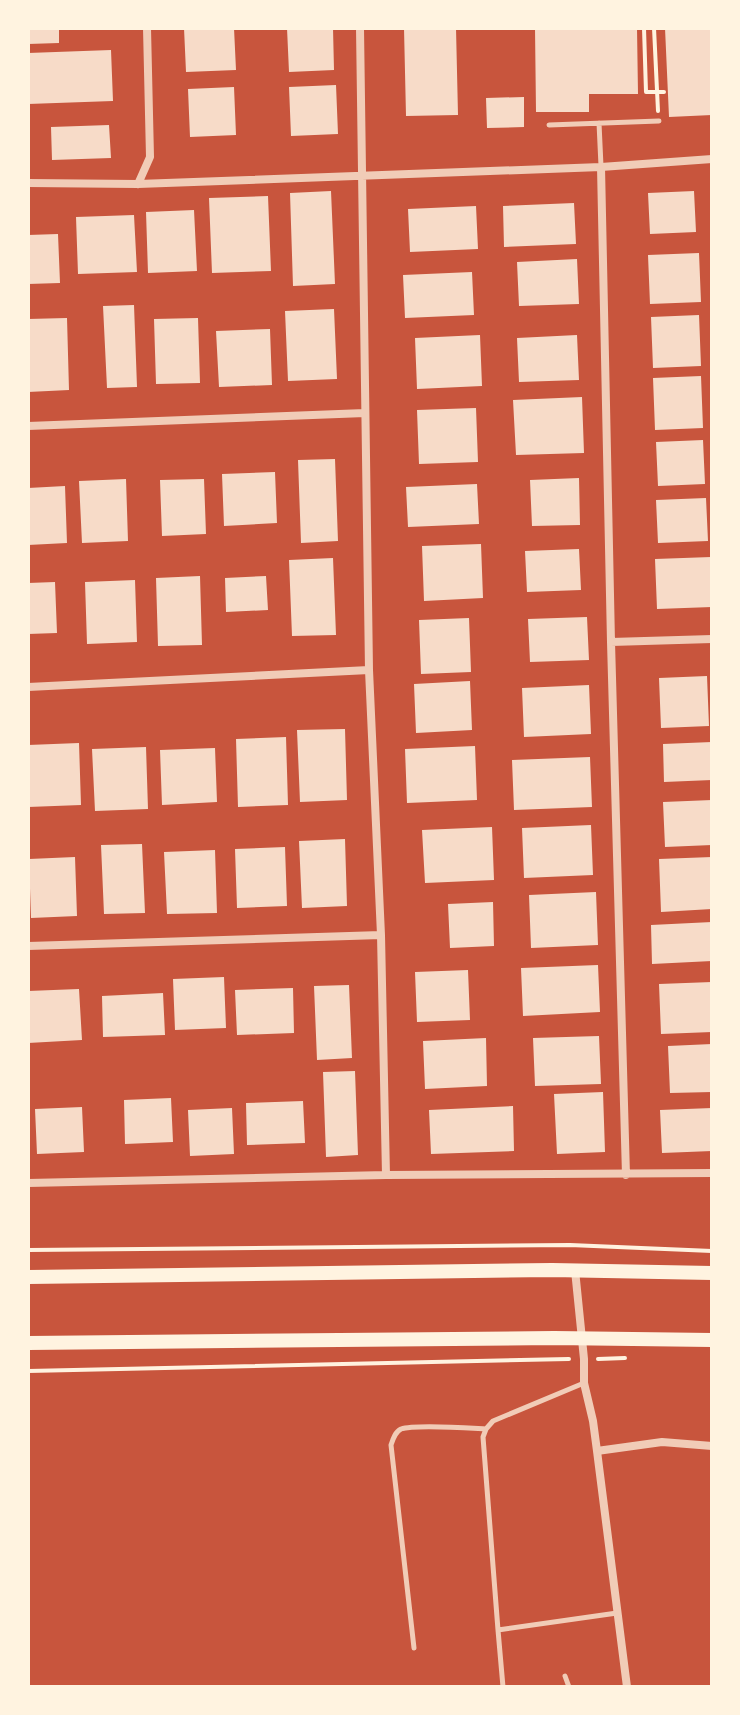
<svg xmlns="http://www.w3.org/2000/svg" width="740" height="1715" font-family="'DejaVu Sans',sans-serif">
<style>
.building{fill:#f7dbc8}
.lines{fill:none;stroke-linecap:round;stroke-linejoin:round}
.path{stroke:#fff3e0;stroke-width:4}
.service{stroke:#f1ccb7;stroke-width:5}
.minor{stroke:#f1ccb7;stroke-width:8}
.primary{stroke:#fff3e0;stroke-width:14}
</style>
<rect width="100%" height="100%" fill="#c8553d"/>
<path class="building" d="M 28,28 L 59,28 L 59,43 L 28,44 Z
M 184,28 L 234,28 L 236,70 L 186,72 Z
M 287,28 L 333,28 L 334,70 L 289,72 Z
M 404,28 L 456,28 L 458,115 L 406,116 Z
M 535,28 L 637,28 L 638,94 L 589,94 L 589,112 L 536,112 Z
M 665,28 L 712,28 L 712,115 L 669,117 Z
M 111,50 L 113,101 L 28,104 L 28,53 Z
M 336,85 L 338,134 L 291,136 L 289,87 Z
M 234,87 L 236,135 L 190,137 L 188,89 Z
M 524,97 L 524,127 L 487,128 L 486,98 Z
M 109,125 L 111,158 L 52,160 L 51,127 Z
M 331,191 L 335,284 L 293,286 L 290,193 Z
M 694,191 L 696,232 L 650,234 L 648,193 Z
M 268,196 L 271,271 L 212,273 L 209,198 Z
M 574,203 L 576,244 L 504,247 L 503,206 Z
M 476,206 L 478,249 L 410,252 L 408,209 Z
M 194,210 L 197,271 L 148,273 L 146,212 Z
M 134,215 L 137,272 L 78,274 L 76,217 Z
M 58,234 L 60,283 L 28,284 L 28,235 Z
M 699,253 L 701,302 L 650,304 L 648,255 Z
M 577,259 L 579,304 L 519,306 L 517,262 Z
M 472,272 L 474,315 L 405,318 L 403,275 Z
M 134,305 L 137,387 L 107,388 L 103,306 Z
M 334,309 L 337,379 L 288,381 L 285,311 Z
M 699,315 L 701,366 L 653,368 L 651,317 Z
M 67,318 L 69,390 L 28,392 L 28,319 Z
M 198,318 L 200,383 L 156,384 L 154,319 Z
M 270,329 L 272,385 L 219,387 L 216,331 Z
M 480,335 L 482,386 L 417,389 L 415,338 Z
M 577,335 L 579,380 L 519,382 L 517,338 Z
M 701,376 L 703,428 L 655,430 L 653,378 Z
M 582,397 L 584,453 L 516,455 L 513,400 Z
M 476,408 L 478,462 L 419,464 L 417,410 Z
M 703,440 L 705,484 L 658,486 L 656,442 Z
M 335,459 L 338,541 L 301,543 L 298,460 Z
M 275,472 L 277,523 L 224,526 L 222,474 Z
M 579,478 L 580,525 L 532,526 L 530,480 Z
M 126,479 L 128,541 L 82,543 L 79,481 Z
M 204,479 L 206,534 L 162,536 L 160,480 Z
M 477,484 L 479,524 L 408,527 L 406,487 Z
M 65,486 L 67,543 L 28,545 L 28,488 Z
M 706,498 L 708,541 L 658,543 L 656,500 Z
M 481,544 L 483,598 L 424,601 L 422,546 Z
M 579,549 L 581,590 L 527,592 L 525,551 Z
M 711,557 L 712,607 L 657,609 L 655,559 Z
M 333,558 L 336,635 L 292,636 L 289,560 Z
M 200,576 L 202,645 L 158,646 L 156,578 Z
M 266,576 L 268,610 L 226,612 L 225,578 Z
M 135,580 L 137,642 L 87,644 L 85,582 Z
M 55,582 L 57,633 L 28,634 L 28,583 Z
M 587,617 L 589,660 L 530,662 L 528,619 Z
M 469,618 L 471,672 L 421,674 L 419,620 Z
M 707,676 L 709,726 L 661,728 L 659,678 Z
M 470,681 L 472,730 L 416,733 L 414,684 Z
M 589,685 L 591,734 L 524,737 L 522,688 Z
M 345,729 L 347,800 L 300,802 L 297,730 Z
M 286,737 L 288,805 L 238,807 L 236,739 Z
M 712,742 L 712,780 L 664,782 L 663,744 Z
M 79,743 L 81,805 L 28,807 L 28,745 Z
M 475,746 L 477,800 L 407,803 L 405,749 Z
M 146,747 L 148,809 L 95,811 L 92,749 Z
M 215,748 L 217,802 L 162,805 L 160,750 Z
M 590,757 L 592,807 L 514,810 L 512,760 Z
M 712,800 L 712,845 L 665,847 L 663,802 Z
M 591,825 L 593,875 L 524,878 L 522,828 Z
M 492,827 L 494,880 L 425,883 L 422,830 Z
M 345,839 L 347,906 L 302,908 L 299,841 Z
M 142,844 L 145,913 L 104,914 L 101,845 Z
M 285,847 L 287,906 L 237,908 L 235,849 Z
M 215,850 L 217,913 L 167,914 L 164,852 Z
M 75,857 L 77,916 L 31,918 L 29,859 Z
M 712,857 L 712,909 L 661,912 L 659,859 Z
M 596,892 L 598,945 L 531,948 L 529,895 Z
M 493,902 L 494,946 L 450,948 L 448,904 Z
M 712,922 L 712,961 L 652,964 L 651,925 Z
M 598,965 L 600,1012 L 523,1016 L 521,968 Z
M 468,970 L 470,1020 L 417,1022 L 415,972 Z
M 224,977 L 226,1028 L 175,1030 L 173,979 Z
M 712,982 L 712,1032 L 661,1034 L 659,984 Z
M 349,985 L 352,1058 L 317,1060 L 314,986 Z
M 293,988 L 294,1033 L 237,1035 L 235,990 Z
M 79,989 L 82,1040 L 28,1043 L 28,991 Z
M 163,993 L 165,1035 L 103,1037 L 102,996 Z
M 599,1036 L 601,1084 L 535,1086 L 533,1038 Z
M 486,1038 L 487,1086 L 425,1089 L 423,1041 Z
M 712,1044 L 712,1092 L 670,1093 L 668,1046 Z
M 355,1071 L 358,1155 L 326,1157 L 323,1072 Z
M 603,1092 L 605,1152 L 557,1154 L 554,1094 Z
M 171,1098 L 173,1142 L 125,1144 L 124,1100 Z
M 303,1101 L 305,1143 L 247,1145 L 246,1103 Z
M 513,1106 L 514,1151 L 431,1154 L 429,1110 Z
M 82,1107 L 84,1152 L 37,1154 L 35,1109 Z
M 232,1108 L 234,1154 L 190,1156 L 188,1110 Z
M 712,1108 L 712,1151 L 662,1153 L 660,1110 Z"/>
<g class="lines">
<path class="path" d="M 644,28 L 646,92 L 664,92
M 654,28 L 658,111
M 28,1250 L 570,1245 L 712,1251
M 598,1359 L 625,1358
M 28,1371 L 569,1359"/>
<path class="service" d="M 599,123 L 601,166
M 549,125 L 659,121
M 498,1630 L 483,1437 L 486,1429 L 493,1421 L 584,1383
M 414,1648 L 391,1445 C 393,1439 395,1432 401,1429 C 416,1424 468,1428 486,1429
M 565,1676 L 569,1687
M 503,1687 L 498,1630 L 617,1613"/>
<path class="minor" d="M 360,28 L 369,670 L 381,935 L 386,1175
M 601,167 L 611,642 L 626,1175
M 28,183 L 138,184 L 601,167 L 712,159
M 138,184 L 150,157 L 147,28
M 28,426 L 365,413
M 611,642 L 712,639
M 28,687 L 369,670
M 28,946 L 381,935
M 28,1183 L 386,1175 L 712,1173
M 575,1270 L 584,1359 L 584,1383 L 593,1421 L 597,1451 L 627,1687
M 597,1451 L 662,1442 L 712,1446"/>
<path class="primary" d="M 28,1277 L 552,1270 L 712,1273
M 28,1343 L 554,1338 L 712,1340"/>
</g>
<rect width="740" height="1715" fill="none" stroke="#fff3e0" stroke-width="60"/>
</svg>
